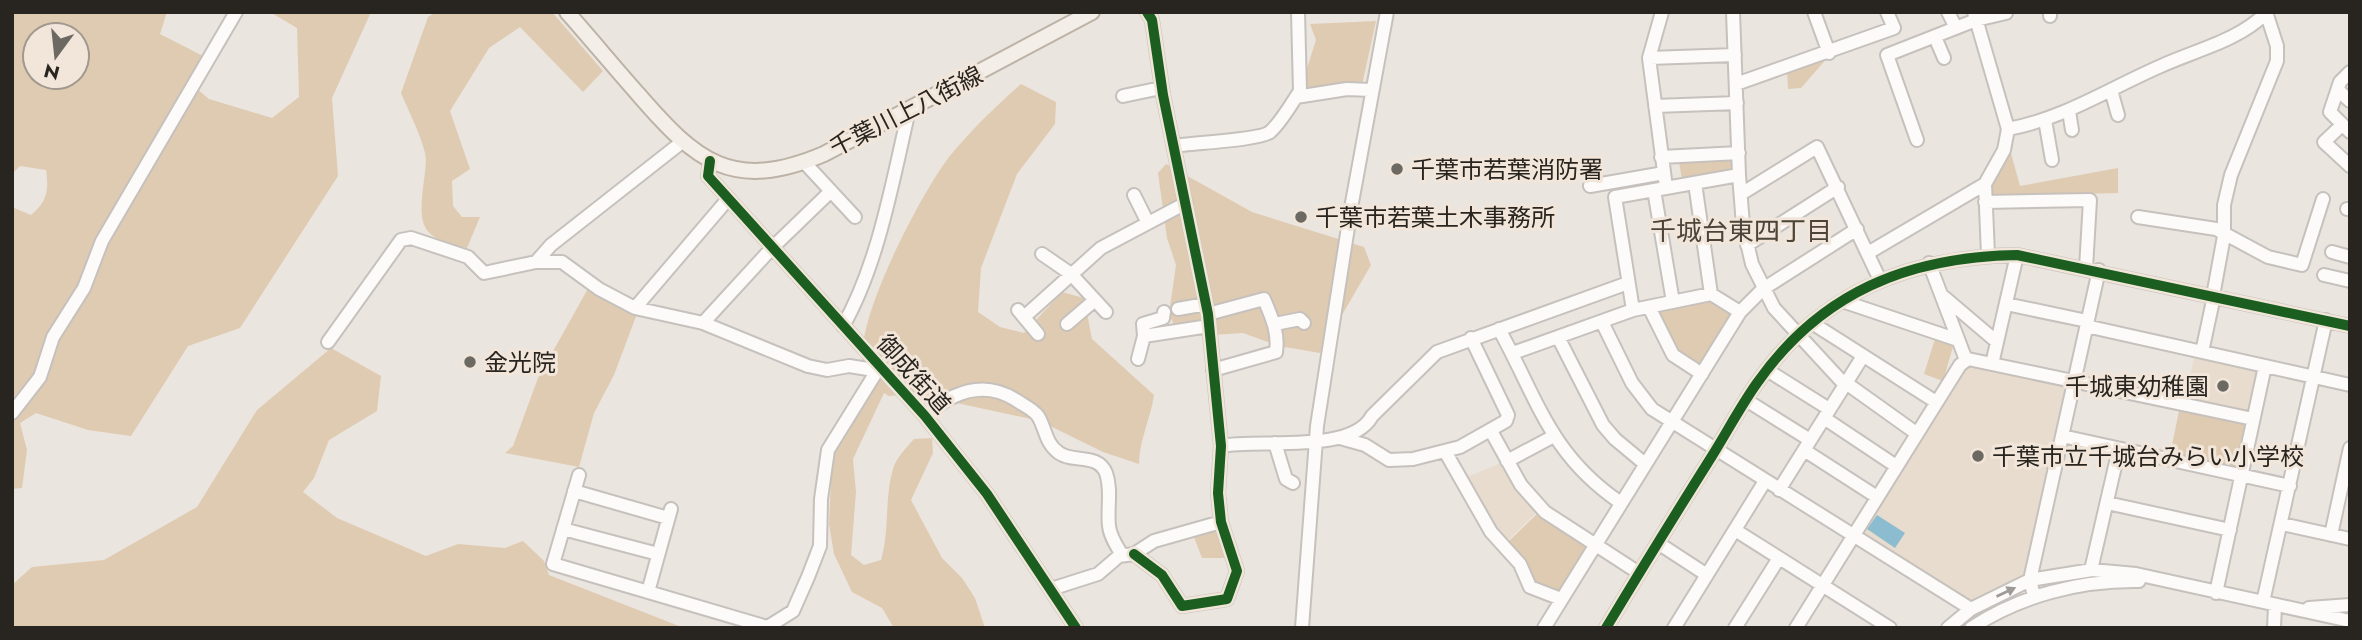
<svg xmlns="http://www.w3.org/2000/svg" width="2362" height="640" font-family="Jost,'Noto Sans JP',sans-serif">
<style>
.built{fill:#e7dcce}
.green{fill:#dfcbb1;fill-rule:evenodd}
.water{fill:#8bbccf}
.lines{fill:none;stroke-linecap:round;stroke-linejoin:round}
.minor-casing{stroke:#c6c1bc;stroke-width:16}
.major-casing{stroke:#bcb3a6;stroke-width:18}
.minor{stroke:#fcfbfa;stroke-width:12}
.major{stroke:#f3eee8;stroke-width:14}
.cycleway-casing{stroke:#f1e6d9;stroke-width:15}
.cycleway{stroke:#1b5e20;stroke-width:10}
.oneway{fill:#9d9a97}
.poi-dot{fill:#6c6862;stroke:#f1e6d9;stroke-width:2.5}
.labels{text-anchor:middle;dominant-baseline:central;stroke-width:6;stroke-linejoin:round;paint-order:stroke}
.street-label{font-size:24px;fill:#28241f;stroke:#f1e6d9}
.poi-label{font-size:24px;fill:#28241f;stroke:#f1e6d9;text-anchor:start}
.neighbourhood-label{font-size:26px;fill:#4c4438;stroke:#f1e6d9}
</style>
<rect width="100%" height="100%" fill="#ebe5df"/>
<path class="built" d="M 2195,354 L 2259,368 L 2252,412 L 2185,400 Z
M 1965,363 L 2066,381 L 2023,577 L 1972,601 L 1860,531 Z
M 1503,462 L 1539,510 L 1506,542 L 1463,479 Z"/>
<path class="green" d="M 12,12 L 167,12 L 160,34 L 203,56 L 190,83 L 209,99 L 272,118 L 299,97 L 297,28 L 270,12 L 371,12 L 332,98 L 338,176 L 240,328 L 188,346 L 131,436 L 88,430 L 36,413 L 20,423 L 27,450 L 22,488 L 12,489 L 12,207 L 31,215 C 47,202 49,191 46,170 L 20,166 L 12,174 ZM 35,35 L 77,35 L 77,77 L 35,77 Z
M 436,12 L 552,12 L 603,71 L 583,92 L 520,27 L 489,48 L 450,111 L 470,169 L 452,181 L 453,206 L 462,217 L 480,217 L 467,248 C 420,238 418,227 424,180 C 425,172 427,161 425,153 C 420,133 409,112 401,93 L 428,17 Z
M 1376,21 L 1362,85 L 1308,91 L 1303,81 L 1316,40 L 1310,24 Z
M 1829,56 L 1801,88 L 1788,89 L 1787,70 Z
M 1021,84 L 1056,102 L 1055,124 L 1017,174 L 981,268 L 978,312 L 1000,327 L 1024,333 L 1062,292 L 1084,298 L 1092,339 L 1154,395 C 1151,418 1139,440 1139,464 L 1103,452 L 1040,421 L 915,394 L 889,396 L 884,393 L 853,459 L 856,492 L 851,555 L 864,565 L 881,560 C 890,529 884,496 894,466 C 898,456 907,447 914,439 L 932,438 L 933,453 L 911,500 L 942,558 L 962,578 L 975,598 L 985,628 L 894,628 L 882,608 L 852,592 L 834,554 L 829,524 L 831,480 L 837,441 L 875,387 C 871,381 866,375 864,368 C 850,327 922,192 949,157 C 970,131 995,107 1021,84 Z
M 2009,146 L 2020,186 L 2118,168 L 2118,193 L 1990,196 L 1989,182 Z
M 1678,157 L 1734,158 L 1735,168 L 1682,179 Z
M 1166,164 L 1252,212 L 1364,247 L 1371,265 L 1320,353 L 1279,346 L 1243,333 L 1180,337 L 1169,314 L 1176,265 L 1167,238 L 1158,173 Z
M 590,285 L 638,311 L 614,375 L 594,413 L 579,467 L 505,453 L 513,446 L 538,378 Z
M 1713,300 L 1731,311 L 1732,317 L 1701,365 L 1697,366 L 1677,352 L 1656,314 L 1658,310 Z
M 1938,338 L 1954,343 L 1943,381 L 1924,374 L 1935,339 Z
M 331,348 L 381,376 L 377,411 L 329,440 L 314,478 L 303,492 L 337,518 L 426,556 L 458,544 L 505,548 L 523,541 L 544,561 L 549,575 L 684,628 L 12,628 L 12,585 L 32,567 L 104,560 L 197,507 L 257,410 Z
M 2180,406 L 2247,421 L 2239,468 L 2170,455 Z
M 1540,511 L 1586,545 L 1587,550 L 1559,595 L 1535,586 L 1507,543 Z
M 1221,525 L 1232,558 L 1202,558 L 1192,532 Z"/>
<path class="water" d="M 1877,515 L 1905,533 L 1895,548 L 1867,529 Z"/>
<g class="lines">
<g class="minor-casing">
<path id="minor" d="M 1662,12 L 1649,58 L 1666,187
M 1733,12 L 1739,175 L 1743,225 L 1752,264 L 1774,308 L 1845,385
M 1814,12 L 1829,53
M 1948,12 L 1956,28
M 1974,12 L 2008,129 L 2004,150 L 1985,184 L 1988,255
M 2050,12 L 2050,16
M 1935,37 L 1944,58
M 1649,58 L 1735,55
M 2350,72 L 2340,82 L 2330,112 L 2350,132
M 1736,84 L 1894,28 L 1887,12
M 2111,90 L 2118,115
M 2338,90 L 2350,101
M 1123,96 L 1161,88
M 1296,97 L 1300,91 L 1298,12
M 1655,106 L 1737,103
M 2069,111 L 2072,130
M 2045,120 L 2052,160
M 2342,125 L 2324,142 L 2350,166
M 2008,129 C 2063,119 2110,88 2161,66 C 2196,50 2238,41 2266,13
M 1917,140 L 1887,55 L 1976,20 L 2006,13
M 1174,146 C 1191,143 1261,140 1270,132 C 1280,123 1289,108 1296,97 L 1347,89 L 1371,90
M 1661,157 L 1739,153
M 710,161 L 708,176 L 925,416 L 987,494 L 1076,628
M 804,162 L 855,217
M 1695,183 L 1711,294
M 1590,186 L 1664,173
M 1654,190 L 1673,302
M 1741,194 L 1817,147 L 1880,280
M 1134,195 L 1148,223
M 1985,202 L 2090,200 L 2086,268
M 2347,209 L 2350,209
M 2138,217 L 2216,229 L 2268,257 L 2302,265 L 2323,199
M 1747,245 L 1838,187
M 2332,252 L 2350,257
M 1868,253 L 1985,184
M 1042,254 L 1071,274 L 1106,312
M 536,262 L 562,262 L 599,289 L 635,308 L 703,323 L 808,366 L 827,370 L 849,366 L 868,369 L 880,366
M 1929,263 L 1966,360
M 2324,275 L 2350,281
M 2213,296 L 2224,236 L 2224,205 L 2231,175 L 2277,61 L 2277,46 L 2266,12
M 1944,297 L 1997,342
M 1842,301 L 1958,340
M 2006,304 L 2087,321
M 1649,307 L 1673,355 L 1702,374
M 635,308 L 728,199
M 1178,309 L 1206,304
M 1018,310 L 1038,334
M 1633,310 L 1615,197 L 1739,175
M 1208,314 L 1264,299 C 1271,316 1279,332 1276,352 L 1213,370
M 1024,317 L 1101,248 L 1186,203
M 1602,322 L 1632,383 L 1652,409 L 1971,609
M 703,323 L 771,249 L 831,191
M 1812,323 L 1936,402
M 1067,324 L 1095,300
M 1275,324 L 1300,319 L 1304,323
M 843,326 C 878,265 893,180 909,110
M 2086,326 L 2350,385
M 1499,329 C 1538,400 1550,455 1621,503
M 1144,336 L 1209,326
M 1558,337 L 1603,425 L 1615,439 L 1645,464
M 328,342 L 401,240 L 411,238 L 468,257 L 484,273 L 536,262 L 551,245 L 682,142
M 2202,352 L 2214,296
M 1513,353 L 1633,310 L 1711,294 L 1740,312
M 1138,359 L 1144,336 L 1143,324 L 1163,318 L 1164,312
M 1992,364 L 2017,255
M 1767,370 L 1829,409
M 1846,383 L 1916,433
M 1746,400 L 1810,440
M 12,413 L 40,377 L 53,337 L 84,288 L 102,241 L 236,12
M 925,416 C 952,392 983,379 1016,400 C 1023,405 1033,409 1038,416 C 1046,429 1045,443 1059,453 C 1073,463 1098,453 1106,473 C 1112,489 1107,509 1109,526 C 1110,537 1117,546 1122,555
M 1824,418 L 1896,466
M 1491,431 L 1521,485 L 1545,512 L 1639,573
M 2062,436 L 2290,486
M 1340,438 L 1365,445 L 1389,460 L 1413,459 L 1460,447 L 1506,421 L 1508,415 L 1471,338
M 1275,443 L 1286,479 L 1293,483
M 1221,446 C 1260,439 1352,454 1372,416 L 1437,352 L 1628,283
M 1804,450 L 1877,497
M 1446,453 L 1491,532 L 1520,564 L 1530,587 L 1561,599
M 1507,461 L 1554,436
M 579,475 L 553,564 L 767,627
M 1779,490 L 1863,356
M 574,491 L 668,518
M 2107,503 L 2230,530
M 2282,524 L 2350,539
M 563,529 L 658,554
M 1735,530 L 1890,628
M 2331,535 L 2350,448
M 1658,543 L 1707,575
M 1134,554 L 1162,575 L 1182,606 L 1227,599 L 1237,571 L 1221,522 L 1218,493 L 1221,446 L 1208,314 L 1163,95 L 1152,20 L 1147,12
M 2091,570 L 2119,449
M 1051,589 L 1098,574 L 1119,556 L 1134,554 L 1154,541 L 1221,522
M 648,592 L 671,509
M 2216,593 L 2265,366
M 2034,596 L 2030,580 L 2099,270
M 2263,602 L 2326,320
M 2309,608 L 2350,605
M 766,628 L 793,611 L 808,577 L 820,546 L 821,499 L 828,450 L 880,366
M 1302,628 L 1317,426 L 1351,208 L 1387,12
M 1544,628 L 1740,312 L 1763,289 L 1857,229
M 1606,628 C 1641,570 1676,513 1712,456 C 1727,432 1740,407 1757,383 C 1821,292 1908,257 2017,255 L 2350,326
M 1674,628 L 1765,481
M 1735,628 L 1779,558
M 1796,628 L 1960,365 L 1968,359 L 2253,419
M 1948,628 L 1971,609 L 2030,580 L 2092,570 L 2136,574 L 2350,621
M 1971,628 C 2020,596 2079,580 2139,581
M 2274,628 L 2275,605"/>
</g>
<g class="major-casing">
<path id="major" d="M 567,12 C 591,39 614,67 638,94 C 696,161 732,193 824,154 L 1092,12"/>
</g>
<use href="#minor" class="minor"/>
<use href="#major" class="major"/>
<g class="cycleway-casing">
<path id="cycleway" d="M 710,161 L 708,176 L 925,416 L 987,494 L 1076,628
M 1134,554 L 1162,575 L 1182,606 L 1227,599 L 1237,571 L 1221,522 L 1218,493 L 1221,446 L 1208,314 L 1163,95 L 1152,20 L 1147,12
M 1606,628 C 1641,570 1676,513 1712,456 C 1727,432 1740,407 1757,383 C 1821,292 1908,257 2017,255 L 2350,326"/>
</g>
<use href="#cycleway" class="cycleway"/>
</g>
<defs><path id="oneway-solid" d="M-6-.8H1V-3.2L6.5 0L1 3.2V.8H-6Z" transform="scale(1.75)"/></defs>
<use class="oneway" href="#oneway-solid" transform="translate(2006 592) rotate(-25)"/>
<g class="poi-dot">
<circle cx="1397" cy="169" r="7"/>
<circle cx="1301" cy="217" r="7"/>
<circle cx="470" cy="362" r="7"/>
<circle cx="2223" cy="386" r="7"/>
<circle cx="1978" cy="456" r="7"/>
</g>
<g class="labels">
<g class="street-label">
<text transform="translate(906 111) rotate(-27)">千葉川上八街線</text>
<text transform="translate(914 374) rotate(48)">御成街道</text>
</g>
<g class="poi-label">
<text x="1411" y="169">千葉市若葉消防署</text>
<text x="1315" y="217">千葉市若葉土木事務所</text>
<text x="484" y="362">金光院</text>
<text x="2209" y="386" text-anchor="end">千城東幼稚園</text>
<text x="1992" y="456">千葉市立千城台みらい小学校</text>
</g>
<g class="neighbourhood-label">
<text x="1741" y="231">千城台東四丁目</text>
</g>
</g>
<rect width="2362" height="640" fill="none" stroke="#28241f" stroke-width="28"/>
<g transform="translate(56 56) rotate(195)"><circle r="33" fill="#f1e6d9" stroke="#a1988f" stroke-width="2"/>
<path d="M0-5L12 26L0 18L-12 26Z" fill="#6c6862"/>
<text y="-10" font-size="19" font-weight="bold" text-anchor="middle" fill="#28241f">N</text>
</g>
</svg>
